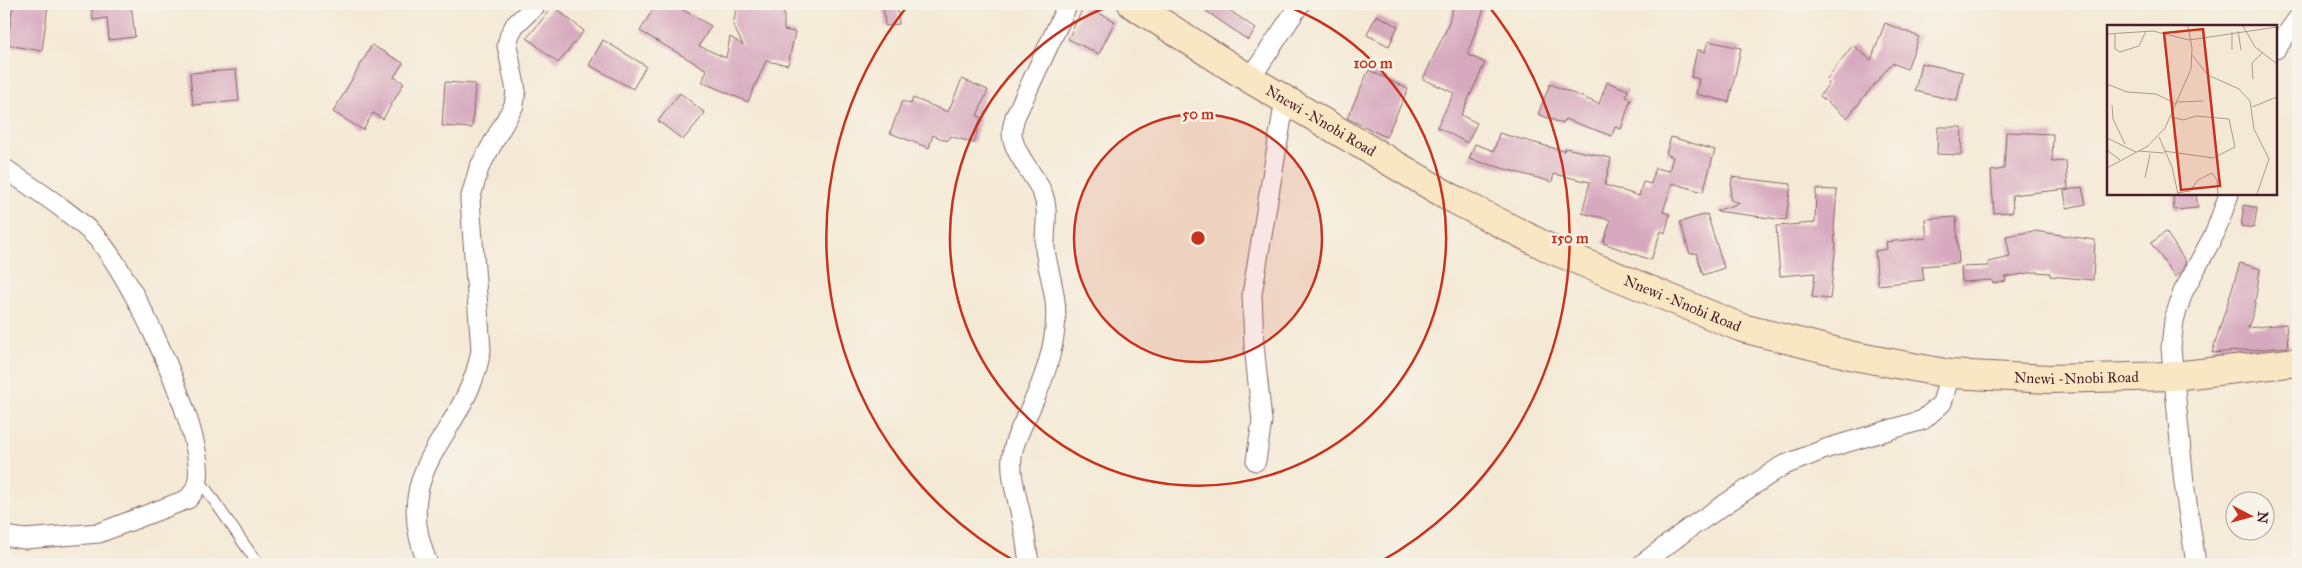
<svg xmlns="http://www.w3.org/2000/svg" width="2302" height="568" font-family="'IM FELL Great Primer',serif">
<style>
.building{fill:#d7a9be}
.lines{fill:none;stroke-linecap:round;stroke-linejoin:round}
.lane-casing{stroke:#866666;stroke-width:12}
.street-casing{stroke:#866666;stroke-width:21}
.secondary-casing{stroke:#866666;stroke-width:30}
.lane{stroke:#fff;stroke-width:10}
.street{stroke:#fff;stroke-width:19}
.secondary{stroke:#f9e7c3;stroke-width:28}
.ring{fill:none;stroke:#c8321e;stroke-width:2.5}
.labels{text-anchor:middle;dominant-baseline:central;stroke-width:5;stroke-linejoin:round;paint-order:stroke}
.street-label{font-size:15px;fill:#4a1f2b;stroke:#f7f3e8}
.inset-road{fill:none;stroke:#b09891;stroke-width:1}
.view{fill:#c8321e;fill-opacity:0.15;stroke:#c8321e;stroke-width:2.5}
.inset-edge{fill:none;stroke:#4a1f2b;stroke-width:2.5}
.centre{fill:#c8321e;stroke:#f7f3e8;stroke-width:2.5}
.ring-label{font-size:15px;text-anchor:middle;font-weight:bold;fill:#c8321e;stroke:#f7f3e8;stroke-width:5;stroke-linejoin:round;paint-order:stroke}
</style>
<rect width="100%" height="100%" fill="#f7f3e8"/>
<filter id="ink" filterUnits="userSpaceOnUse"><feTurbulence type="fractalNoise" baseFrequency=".02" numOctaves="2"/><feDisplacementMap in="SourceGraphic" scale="10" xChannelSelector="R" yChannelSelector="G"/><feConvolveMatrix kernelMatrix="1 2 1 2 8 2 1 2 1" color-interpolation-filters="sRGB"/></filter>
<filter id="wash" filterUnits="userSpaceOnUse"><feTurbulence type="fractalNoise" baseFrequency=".0096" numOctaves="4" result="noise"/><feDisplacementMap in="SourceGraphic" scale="20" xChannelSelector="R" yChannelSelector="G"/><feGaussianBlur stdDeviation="1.12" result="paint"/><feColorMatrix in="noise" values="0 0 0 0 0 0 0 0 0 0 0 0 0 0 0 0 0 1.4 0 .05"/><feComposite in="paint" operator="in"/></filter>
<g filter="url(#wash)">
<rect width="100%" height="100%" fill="#f4e9d5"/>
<g id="blocks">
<path class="building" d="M 13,4 L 48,5 L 42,51 L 7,45 Z
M 91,4 L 131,4 L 135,37 L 109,40 L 107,18 L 93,20 Z
M 656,4 L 673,4 L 711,26 L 699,46 L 726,58 L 730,37 L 743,45 L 733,25 L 736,10 L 748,4 L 784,4 L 784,30 L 795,32 L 788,65 L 766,61 L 748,102 L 702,82 L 707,70 L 640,31 Z
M 883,4 L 897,4 L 899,24 L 885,26 Z
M 1196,4 L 1229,4 L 1228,9 L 1256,29 L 1248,40 Z
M 1454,4 L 1470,4 L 1484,9 L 1467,54 L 1485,63 L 1461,115 L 1477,123 L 1467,143 L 1437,127 L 1454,93 L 1423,79 L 1447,28 Z
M 553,6 L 584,31 L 558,63 L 527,38 Z
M 1084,6 L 1115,21 L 1099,54 L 1068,39 Z
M 1376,15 L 1398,26 L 1389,46 L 1367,35 Z
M 1885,23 L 1919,37 L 1907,69 L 1892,63 L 1847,118 L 1820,96 L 1829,83 L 1826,80 L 1853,45 L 1871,60 Z
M 603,40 L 646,66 L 633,89 L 589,65 Z
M 1708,41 L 1741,48 L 1729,102 L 1696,94 L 1699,79 L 1691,77 L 1697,50 L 1705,52 Z
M 372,45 L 403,63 L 394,77 L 404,83 L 383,119 L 373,113 L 363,130 L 333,112 Z
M 1921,63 L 1963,72 L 1957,101 L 1915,91 Z
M 236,70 L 239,101 L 193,105 L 190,73 Z
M 1369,70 L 1408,89 L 1386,137 L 1347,118 Z
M 962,79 L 988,90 L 977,116 L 981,117 L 974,143 L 950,136 L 947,141 L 933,135 L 929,148 L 890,133 L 902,101 L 911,104 L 913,98 L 948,112 Z
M 445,82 L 475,84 L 472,128 L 442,126 Z
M 1607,82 L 1628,90 L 1626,97 L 1631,99 L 1621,129 L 1615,127 L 1612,136 L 1565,119 L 1563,124 L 1538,114 L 1550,84 L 1599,104 Z
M 680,93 L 705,113 L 683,140 L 658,121 Z
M 1938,127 L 1962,127 L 1961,155 L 1937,154 Z
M 2006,132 L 2053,134 L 2052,162 L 2066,161 L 2068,189 L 2012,195 L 2013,212 L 1994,213 L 1991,171 L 2004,169 Z
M 1499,133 L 1564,151 L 1565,148 L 1611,158 L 1605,185 L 1639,196 L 1643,182 L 1651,184 L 1655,168 L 1669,171 L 1673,157 L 1666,154 L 1671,137 L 1715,150 L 1703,192 L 1672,183 L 1663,212 L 1670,214 L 1665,233 L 1661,231 L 1651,260 L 1603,243 L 1611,220 L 1582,213 L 1590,182 L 1554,174 L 1552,182 L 1469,159 L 1475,144 L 1494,151 Z
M 1732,177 L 1791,184 L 1786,220 L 1716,211 L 1740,203 L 1730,200 Z
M 2082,187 L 2086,204 L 2067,208 L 2064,191 Z
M 1816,189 L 1837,190 L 1834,228 L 1835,244 L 1836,244 L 1830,299 L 1812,297 L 1815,273 L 1780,276 L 1776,226 L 1815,223 Z
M 2173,194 L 2196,194 L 2198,208 L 2174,210 Z
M 2244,205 L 2257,208 L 2254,228 L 2241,226 Z
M 1707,214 L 1724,268 L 1703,275 L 1696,253 L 1690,254 L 1680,222 Z
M 1956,217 L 1959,263 L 1922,266 L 1924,280 L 1878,285 L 1875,251 L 1887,249 L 1886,242 L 1927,238 L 1925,219 Z
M 2034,231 L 2095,240 L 2093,280 L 2050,276 L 2050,273 L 2035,272 L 2005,277 L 2006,281 L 1993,284 L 1992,280 L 1962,282 L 1961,267 L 1989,266 L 1988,262 L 2010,257 L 2006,236 Z
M 2166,232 L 2186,262 L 2180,273 L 2175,277 L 2151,243 Z
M 2240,263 L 2260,269 L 2254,310 L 2248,328 L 2286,324 L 2288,347 L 2212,353 Z"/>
</g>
</g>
<g filter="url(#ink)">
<use href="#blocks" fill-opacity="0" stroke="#866666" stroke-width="1"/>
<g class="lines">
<g class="lane-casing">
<path id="lane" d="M 199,479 L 258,564"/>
</g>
<g class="street-casing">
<path id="street" d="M 2276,49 L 2298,18
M 1250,79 L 1300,4
M 4,168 C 34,189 66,208 93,234 C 129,268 205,431 198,479 C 197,488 193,493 188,499 L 99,533 L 25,539 L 4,536
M 1256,461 L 1262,421 L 1254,345 L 1252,294 L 1285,100
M 428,564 C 386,465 467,436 481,350 L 470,200 L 479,168 L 514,105 L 516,91 L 507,45 L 510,34 L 515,25 L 537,4
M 1029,564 C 1027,548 1025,532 1021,516 C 1017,496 1010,477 1012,456 C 1014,439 1024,422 1031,407 C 1046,375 1059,336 1055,301 C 1053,283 1047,266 1045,249 C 1044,230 1050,210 1042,192 C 1034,174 1012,152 1012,132 C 1012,127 1014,122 1015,117 L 1068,4
M 1642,564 L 1688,529 L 1782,466 L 1828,448 L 1923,420 L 1942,403 L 1950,374
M 2196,564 L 2184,483 L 2171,348 L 2174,320 L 2183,292 L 2215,233 L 2229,194"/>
</g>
<g class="secondary-casing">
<g id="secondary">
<path id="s1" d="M 1132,4 L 1250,79 L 1455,200 L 1553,250 L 1742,328 L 1854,356 L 1950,374 L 2049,379 L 2174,376 L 2298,362"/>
</g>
</g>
<use href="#lane" class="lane"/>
<use href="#street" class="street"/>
<use href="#secondary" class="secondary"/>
</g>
</g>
<circle cx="1198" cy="238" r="124" fill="#c8321e" fill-opacity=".12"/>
<g class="ring">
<circle cx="1198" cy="238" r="124"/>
<path d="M1281 4A248 248 0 1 1 1115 4"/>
<path d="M1018 563A372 372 0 0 1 909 4M1487 4A372 372 0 0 1 1378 563"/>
</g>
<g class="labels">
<g class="street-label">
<text stroke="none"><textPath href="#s1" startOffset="222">Nnewi -Nnobi Road</textPath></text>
<text stroke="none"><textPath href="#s1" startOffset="628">Nnewi -Nnobi Road</textPath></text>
<text stroke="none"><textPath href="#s1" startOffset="1032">Nnewi -Nnobi Road</textPath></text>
</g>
</g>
<g transform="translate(2107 25)">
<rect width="170" height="170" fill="#f4e9d5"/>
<path class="inset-road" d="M 136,1 L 148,22 L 170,39M 131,6 L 134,25M 0,9 L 46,6 L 82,15 L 170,2M 8,9 L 8,24 L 13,27 L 32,21 L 39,6M 125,25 L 125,7M 85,30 L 101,50 L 132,64 L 143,76 L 147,104 L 162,134 L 150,169M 146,54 L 145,38 L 156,27M 0,59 L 20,67 L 49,69 L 70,79M 71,77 L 96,76M 5,80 L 6,94 L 18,119M 145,82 L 170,72M 52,112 L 65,142 L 71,169M 0,113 L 29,127M 0,125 L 13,135M 31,126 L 57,128M 57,126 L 106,133 L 128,122 L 122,94 L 89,91 L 76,95 L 64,92M 0,143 L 41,121 L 58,103 L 84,44 L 85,23 L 81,1M 38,153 L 43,129M 70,168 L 83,166 L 91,155 L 105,148 L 110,155 L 111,169"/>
<path class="view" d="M 96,4 L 113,161 L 74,165 L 57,8 Z"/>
<rect width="170" height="170" class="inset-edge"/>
</g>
<circle cx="1198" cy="238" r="8" class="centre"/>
<g class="ring-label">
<text x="1373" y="68">100 m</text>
<text x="1198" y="119">50 m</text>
<text x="1570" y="243">150 m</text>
</g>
<rect width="2302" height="568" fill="none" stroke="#f7f3e8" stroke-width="20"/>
<g transform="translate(2250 516) rotate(96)"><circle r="24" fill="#f7f3e8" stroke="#b29e9c"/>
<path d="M0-4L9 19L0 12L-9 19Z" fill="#c8321e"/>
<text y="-8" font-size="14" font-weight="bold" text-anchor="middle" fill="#4a1f2b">N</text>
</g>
</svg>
